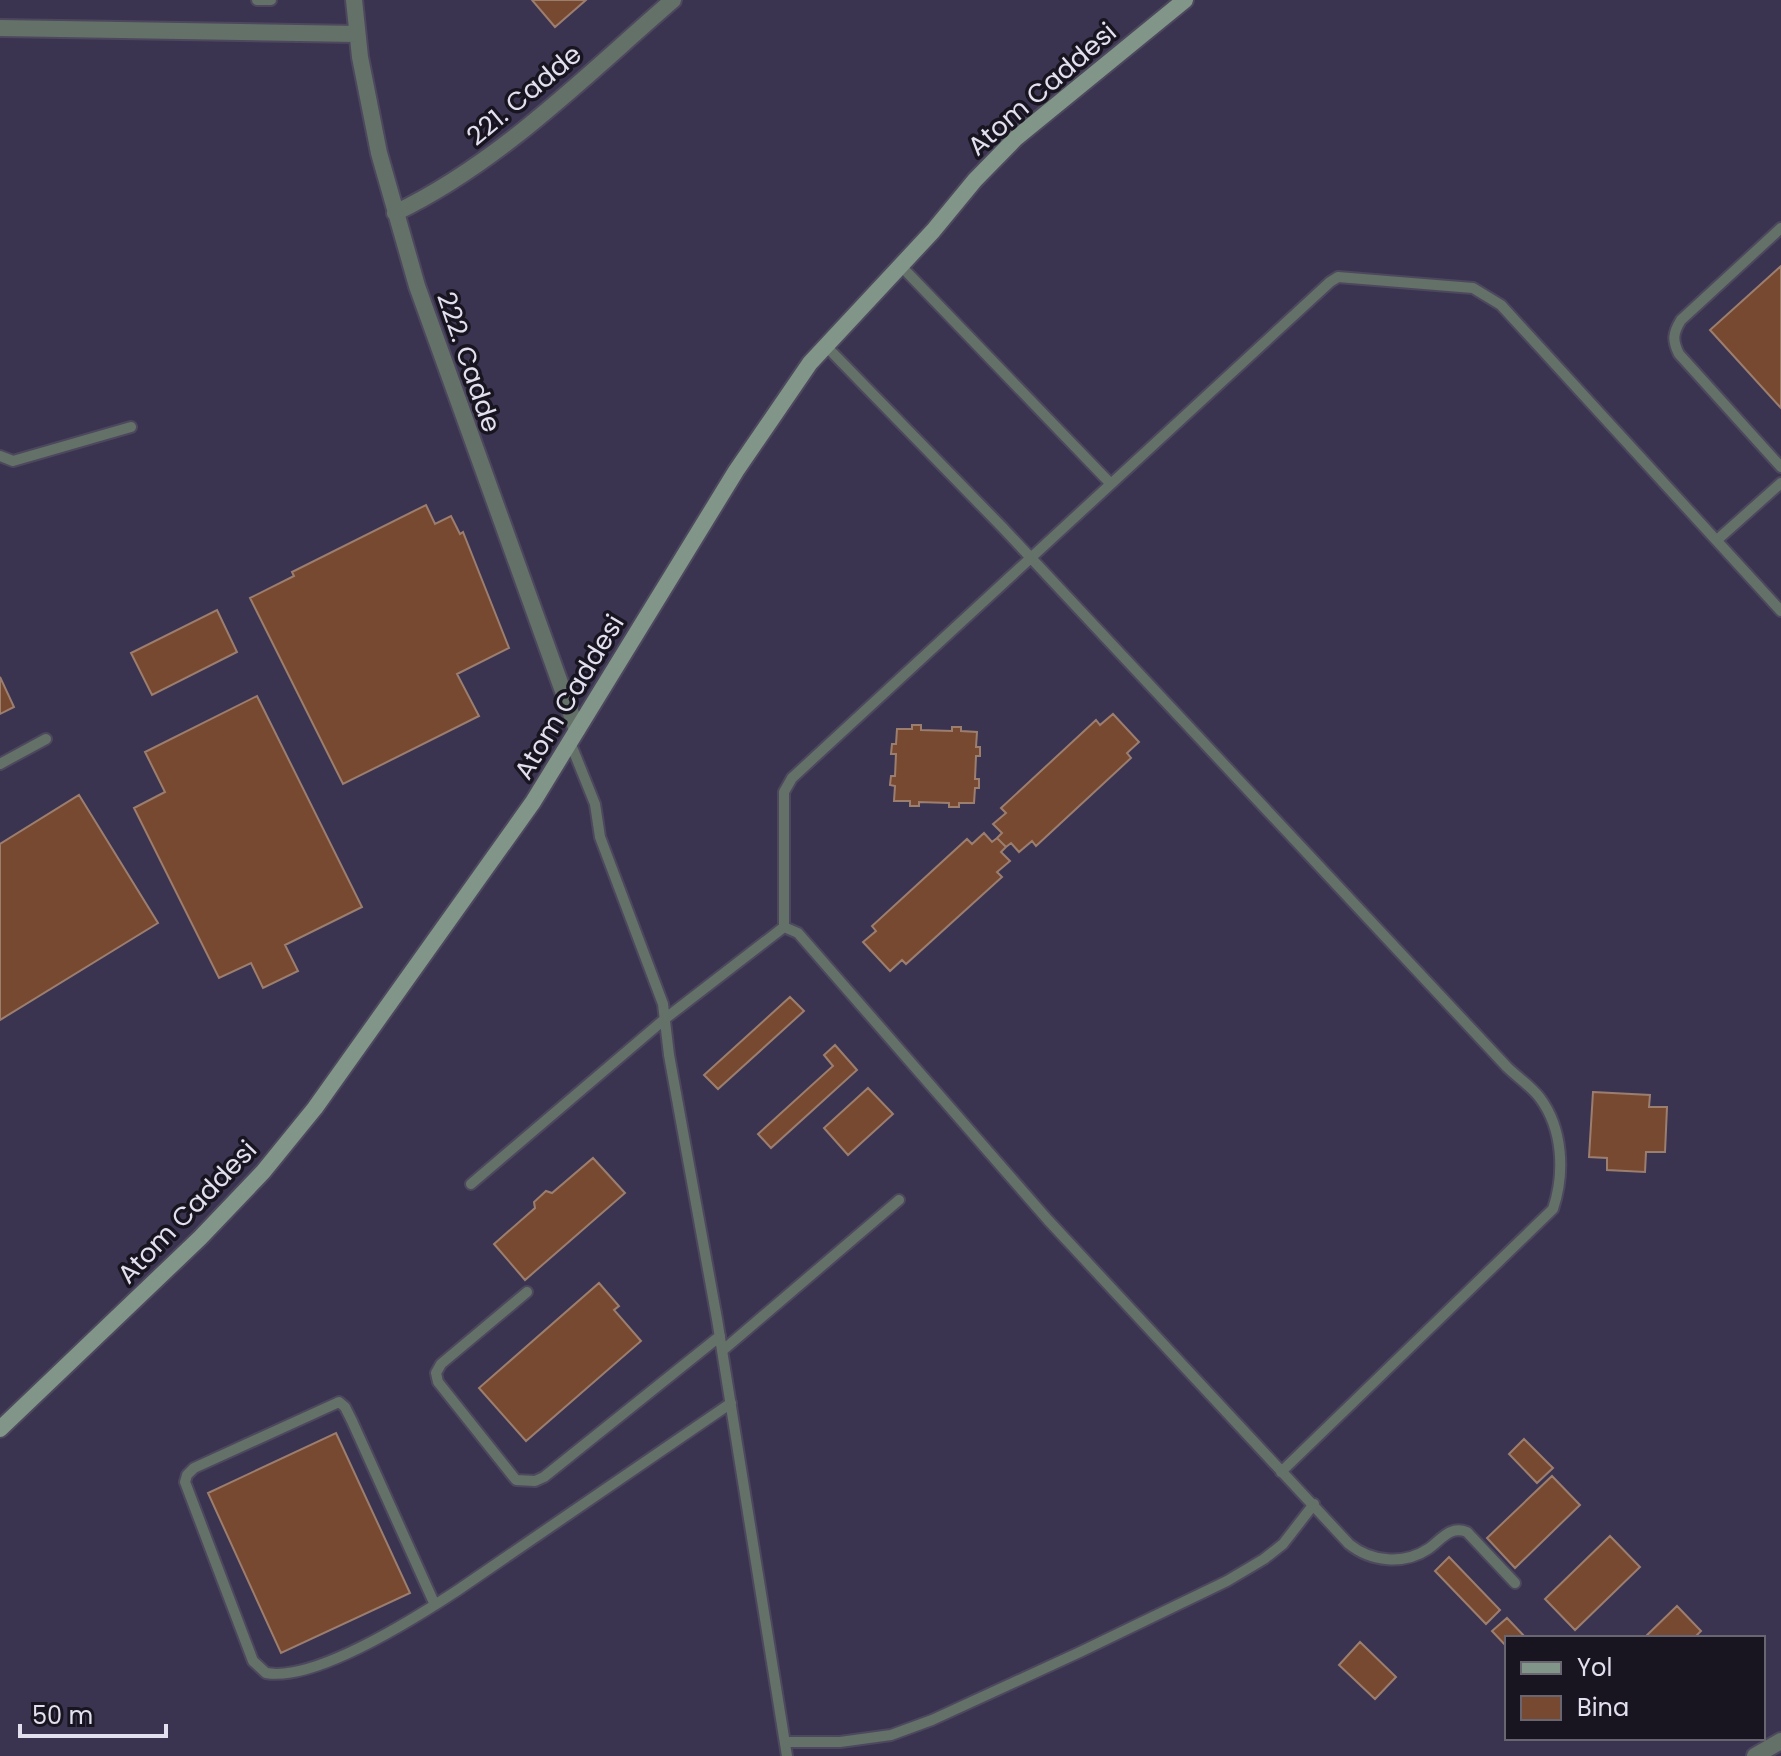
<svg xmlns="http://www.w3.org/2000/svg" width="1781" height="1756" font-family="Poppins,sans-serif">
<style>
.built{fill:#3b3451;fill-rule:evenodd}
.building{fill:#784931;stroke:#9c7e6f;stroke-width:2}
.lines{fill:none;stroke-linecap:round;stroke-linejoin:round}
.lane-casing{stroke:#4d485e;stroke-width:14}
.street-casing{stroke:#4d485e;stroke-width:20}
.secondary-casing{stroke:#4d485e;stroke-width:20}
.lane{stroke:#647168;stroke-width:10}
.street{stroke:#647168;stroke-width:16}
.secondary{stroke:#819588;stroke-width:16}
.labels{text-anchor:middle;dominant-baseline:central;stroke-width:7;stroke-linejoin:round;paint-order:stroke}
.street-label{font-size:26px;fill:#e2dfee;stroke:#181520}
</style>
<rect width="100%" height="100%" fill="#312b43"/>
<path class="built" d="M 0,0 L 1781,0 L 1781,1756 L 0,1756 ZM 1507,1638 L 1763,1638 L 1763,1738 L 1507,1738 Z"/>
<path class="building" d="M 532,0 L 586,0 L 555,27 Z
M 1781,266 L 1781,408 L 1710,330 Z
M 426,505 L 435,524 L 451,516 L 460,534 L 463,532 L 509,648 L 457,674 L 479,716 L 343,784 L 250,598 L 294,576 L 292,572 Z
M 217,610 L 237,652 L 152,695 L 131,653 Z
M 0,677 L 14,707 L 0,714 Z
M 257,696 L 362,907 L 285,945 L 298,971 L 263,988 L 251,963 L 219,978 L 134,808 L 165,792 L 145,752 Z
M 1113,714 L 1139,742 L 1127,753 L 1131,758 L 1036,846 L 1032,841 L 1019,852 L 1011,843 L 1006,847 L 997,838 L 1002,833 L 993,824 L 1006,813 L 1001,808 L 1096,720 L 1100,725 Z
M 912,725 L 921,725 L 921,730 L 952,731 L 952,727 L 961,727 L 961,731 L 977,732 L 976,747 L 980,747 L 980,756 L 976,756 L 975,779 L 979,779 L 979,788 L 975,788 L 974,803 L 959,803 L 959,807 L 949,807 L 949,803 L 919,802 L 919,806 L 910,806 L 910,801 L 894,801 L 895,786 L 890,785 L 891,776 L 895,776 L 896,754 L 891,754 L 892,744 L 896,744 L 897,729 L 912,729 Z
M 79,795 L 158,923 L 0,1020 L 0,844 Z
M 984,833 L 992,842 L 997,838 L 1006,847 L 1001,852 L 1010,861 L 997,872 L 1002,877 L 906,964 L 902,960 L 890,971 L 863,942 L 876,931 L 872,926 L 967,839 L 972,844 Z
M 790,997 L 804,1011 L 718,1089 L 704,1075 Z
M 835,1045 L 857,1070 L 771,1148 L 758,1134 L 833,1066 L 824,1055 Z
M 868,1088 L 893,1114 L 848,1155 L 824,1128 Z
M 1593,1092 L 1650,1095 L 1649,1107 L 1667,1107 L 1665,1152 L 1646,1152 L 1645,1172 L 1607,1170 L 1607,1158 L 1589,1157 Z
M 593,1158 L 625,1193 L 525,1280 L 494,1244 L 535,1208 L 534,1202 L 546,1191 L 552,1193 Z
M 599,1283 L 619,1306 L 614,1310 L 641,1341 L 526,1441 L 479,1388 Z
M 336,1433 L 410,1593 L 281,1653 L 208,1493 Z
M 1524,1439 L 1553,1468 L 1537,1483 L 1509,1454 Z
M 1552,1476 L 1580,1505 L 1515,1568 L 1487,1538 Z
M 1610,1536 L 1640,1567 L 1575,1630 L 1545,1599 Z
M 1449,1557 L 1500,1610 L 1486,1624 L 1435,1571 Z
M 1677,1606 L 1701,1631 L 1694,1638 L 1644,1638 Z
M 1507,1618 L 1526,1638 L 1507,1638 L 1507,1647 L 1492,1631 Z
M 1360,1642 L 1396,1677 L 1375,1699 L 1339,1665 Z"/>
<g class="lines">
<g class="lane-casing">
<path id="lane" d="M 257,0 L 271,0
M 1781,228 L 1681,320 C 1673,333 1672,340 1679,354 L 1781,467
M 901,266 L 1110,483
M 826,346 L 1003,528 L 1507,1067 C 1517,1077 1531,1086 1540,1098 C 1563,1129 1565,1173 1553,1209 L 1281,1472
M 0,456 L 13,461 L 131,427
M 1717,540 L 1781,483
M 570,742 L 595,804 L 600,837 L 663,1004 L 669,1055 L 717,1319 L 787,1756
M 0,764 L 46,739
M 784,927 L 784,792 L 792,778 L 1330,282 L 1338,277 L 1473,288 L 1501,305 L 1781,611
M 471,1184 L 666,1018 L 784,927 L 798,933 L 1048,1220 L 1349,1544 C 1371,1562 1404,1565 1428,1549 C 1441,1540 1450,1525 1467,1532 L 1515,1583
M 527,1292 L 441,1364 L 436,1373 L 438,1382 L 516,1480 L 535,1481 L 544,1477 L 720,1336
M 722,1351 L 899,1200
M 435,1605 L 352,1421 L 345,1407 L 339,1402 L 194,1468 L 187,1475 L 185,1482 L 253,1661 L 266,1673 C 315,1682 417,1617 458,1590 L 731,1403
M 785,1742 L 840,1742 L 891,1735 L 932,1720 L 1080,1652 L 1227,1581 L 1264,1559 L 1283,1544 L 1314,1504"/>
</g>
<g class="street-casing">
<path id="street" d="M 354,0 L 360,57 L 379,153 L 417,286 L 577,730
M 0,28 L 357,34
M 395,213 C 501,162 585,76 673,0
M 1755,1756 L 1781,1741"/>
</g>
<g class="secondary-casing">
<path id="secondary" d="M 0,1429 L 200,1238 L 263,1172 L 315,1108 L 533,802 L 736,471 L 810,363 L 933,231 L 975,180 L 1016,138 L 1185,0"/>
</g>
<use href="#lane" class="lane"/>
<use href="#street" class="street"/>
<use href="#secondary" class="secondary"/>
</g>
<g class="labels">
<g class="street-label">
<text transform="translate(1042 89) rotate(-41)">Atom Caddesi</text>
<text transform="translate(524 95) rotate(-40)">221. Cadde</text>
<text transform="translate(469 362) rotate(71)">222. Cadde</text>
<text transform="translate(569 697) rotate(-59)">Atom Caddesi</text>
<text transform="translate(187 1212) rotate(-46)">Atom Caddesi</text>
</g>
</g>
<rect x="1505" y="1636" width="260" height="104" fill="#181520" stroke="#696672" stroke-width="2"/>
<rect x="1521" y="1662" width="40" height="12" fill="#819588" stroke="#696672" stroke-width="2"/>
<text x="1577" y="1676" font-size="24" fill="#e2dfee">Yol</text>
<rect x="1521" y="1696" width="40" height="24" fill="#784931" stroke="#696672" stroke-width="2"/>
<text x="1577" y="1716" font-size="24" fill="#e2dfee">Bina</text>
<path d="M20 1724v12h146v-12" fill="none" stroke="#e2dfee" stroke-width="4"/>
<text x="32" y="1724" font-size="24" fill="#e2dfee" stroke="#181520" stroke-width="6" paint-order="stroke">50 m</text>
</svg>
